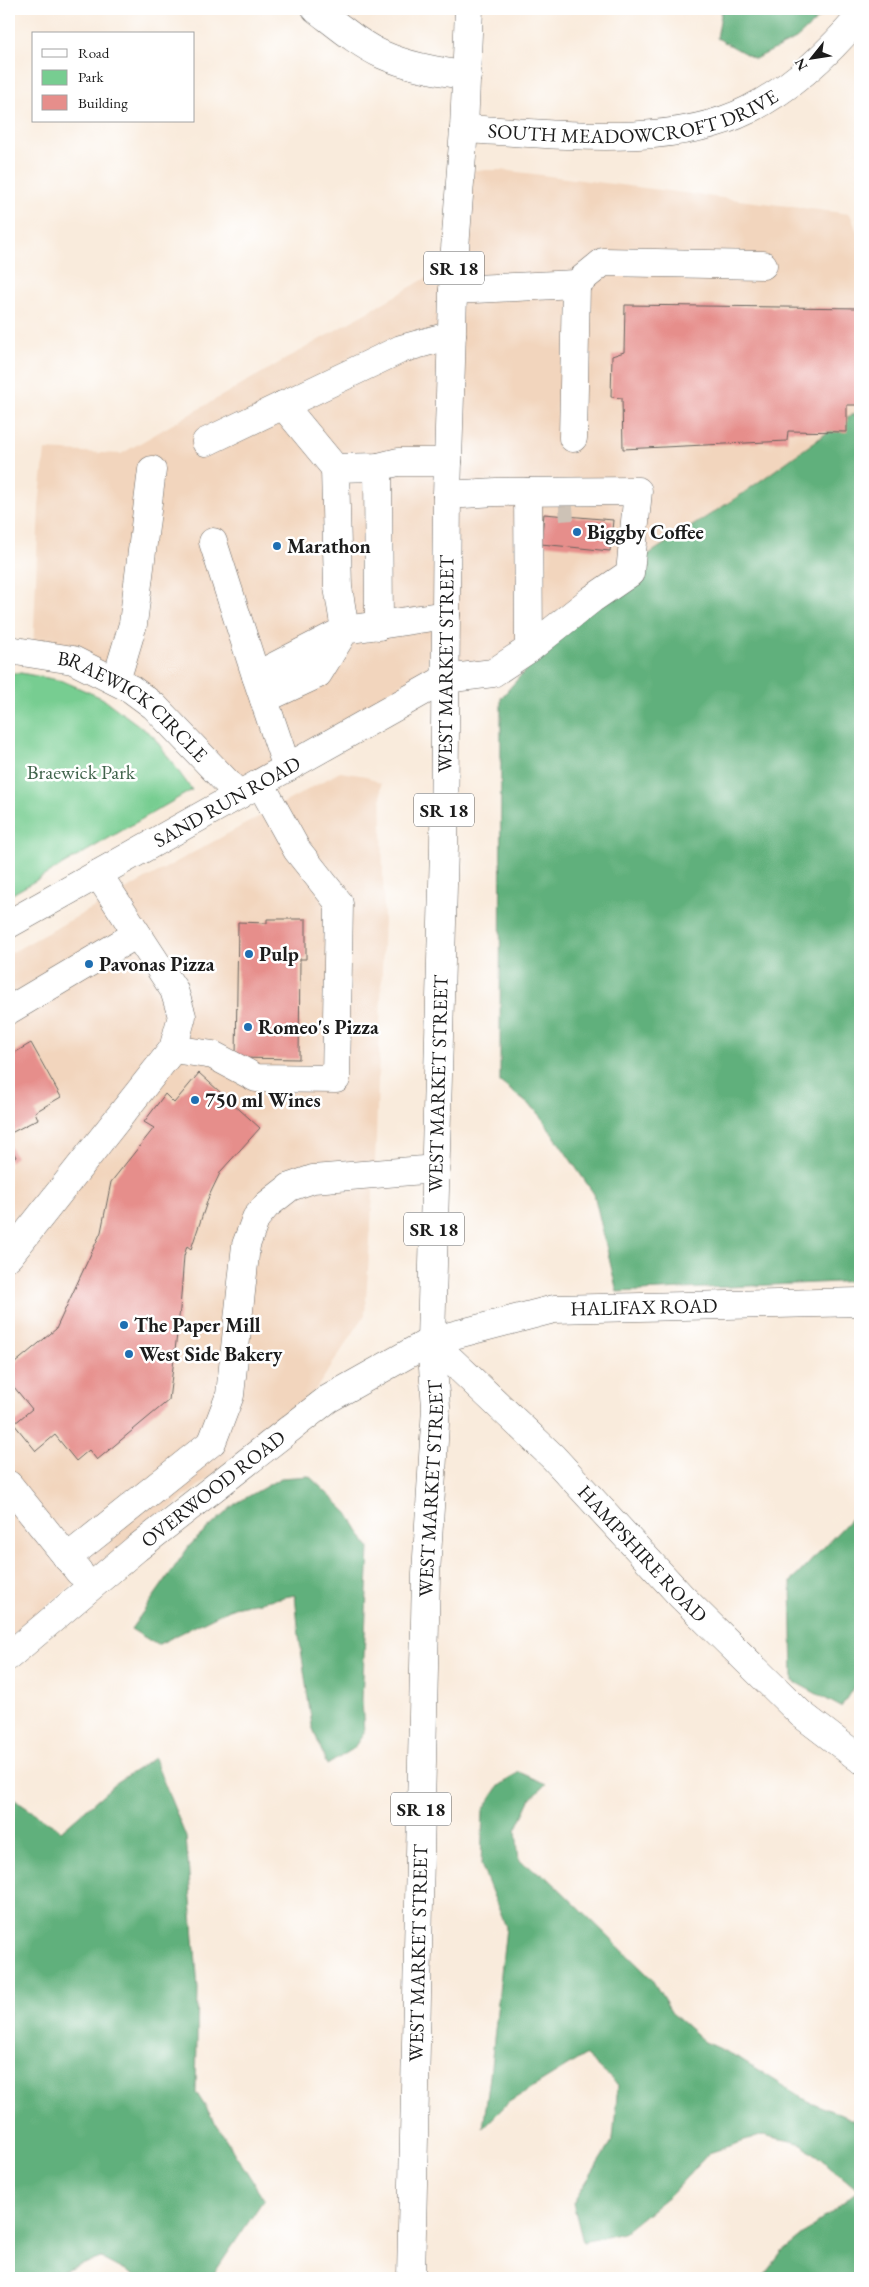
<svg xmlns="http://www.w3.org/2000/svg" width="869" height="2287" font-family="'EB Garamond',serif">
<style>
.built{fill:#f2d5bd}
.green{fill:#77cd91;stroke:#4a7456}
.forest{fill:#61b07b;stroke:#3e664c}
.building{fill:#e68e8b}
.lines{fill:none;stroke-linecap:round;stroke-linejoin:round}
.minor-tunnel{stroke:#cdc2b6;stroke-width:28;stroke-dasharray:28 14;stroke-linecap:butt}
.minor-casing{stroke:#69645f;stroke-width:29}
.major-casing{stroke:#69645f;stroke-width:29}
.minor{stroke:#fff;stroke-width:28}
.major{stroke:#fff;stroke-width:28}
.poi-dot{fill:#1f6fb2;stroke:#fff;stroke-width:2}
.labels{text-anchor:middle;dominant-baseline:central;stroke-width:5;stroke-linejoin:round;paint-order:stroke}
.shield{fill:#fff;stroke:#606060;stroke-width:1}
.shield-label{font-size:19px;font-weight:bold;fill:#1c1c1c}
.street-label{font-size:20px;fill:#1c1c1c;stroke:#fff}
.poi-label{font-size:20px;font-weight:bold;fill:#1c1c1c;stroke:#fff;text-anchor:start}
.park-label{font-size:20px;fill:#40634b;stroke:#fff}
</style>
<rect width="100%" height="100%" fill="#fff"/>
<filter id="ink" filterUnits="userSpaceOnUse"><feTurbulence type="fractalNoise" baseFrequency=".02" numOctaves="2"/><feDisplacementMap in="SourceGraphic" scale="10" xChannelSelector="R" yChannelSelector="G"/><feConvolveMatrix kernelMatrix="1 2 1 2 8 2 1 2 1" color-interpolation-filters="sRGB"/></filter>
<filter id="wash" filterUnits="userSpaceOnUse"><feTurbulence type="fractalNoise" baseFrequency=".0096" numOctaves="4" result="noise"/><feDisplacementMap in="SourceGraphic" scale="20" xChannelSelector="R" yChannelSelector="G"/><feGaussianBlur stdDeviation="1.12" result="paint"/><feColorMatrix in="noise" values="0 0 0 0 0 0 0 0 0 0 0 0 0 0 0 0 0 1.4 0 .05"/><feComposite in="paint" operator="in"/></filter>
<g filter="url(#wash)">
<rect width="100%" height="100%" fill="#f9ebdc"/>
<path class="built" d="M 461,170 L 502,170 L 850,214 L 860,239 L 860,427 L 529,649 L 239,795 L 154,706 L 33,652 L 39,506 L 45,450 L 121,454 L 454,262 Z
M 340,772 L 366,776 L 381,784 L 384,918 L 375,1163 L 365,1315 L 310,1398 L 22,1625 L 9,1639 L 9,954 Z"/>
<path class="green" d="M 9,673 L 21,673 L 63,681 L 102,698 L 153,736 L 192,790 L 9,896 Z"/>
<path class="forest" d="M 722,9 L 829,9 L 796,39 L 755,59 L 717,38 Z
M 860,409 L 860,1281 L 617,1292 L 594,1194 L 537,1111 L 500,1082 L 501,698 L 529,666 L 551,617 L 742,494 Z
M 309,1476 L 348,1513 L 369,1548 L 362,1700 L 364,1733 L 353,1749 L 327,1765 L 312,1726 L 299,1636 L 295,1595 L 234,1607 L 157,1645 L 131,1629 L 190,1545 L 235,1504 L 281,1478 Z
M 860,1509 L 860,1677 L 841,1707 L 793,1681 L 791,1582 Z
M 154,1758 L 186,1837 L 198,1988 L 196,2092 L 264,2199 L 211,2278 L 138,2278 L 100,2258 L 45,2278 L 9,2278 L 9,1796 L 61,1831 L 116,1783 Z
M 519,1772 L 546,1784 L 531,1798 L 516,1830 L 519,1861 L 548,1878 L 584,1913 L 651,1978 L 673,2014 L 705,2042 L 741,2059 L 806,2100 L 860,2123 L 860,2278 L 762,2278 L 782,2252 L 858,2190 L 803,2144 L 763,2135 L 709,2153 L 671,2194 L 623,2233 L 583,2242 L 573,2203 L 613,2139 L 618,2085 L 585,2055 L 509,2102 L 483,2128 L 490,2076 L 506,1927 L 481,1865 L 483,1810 L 499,1786 Z"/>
<g id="blocks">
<path class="building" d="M 625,305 L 860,308 L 860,405 L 847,405 L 847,432 L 788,431 L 787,441 L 623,449 L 622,398 L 611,397 L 612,356 L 624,352 Z
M 544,514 L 613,520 L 610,551 L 541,544 Z
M 267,919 L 306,919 L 306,959 L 300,959 L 299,1059 L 236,1058 L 238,922 L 267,923 Z
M 31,1043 L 61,1097 L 35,1112 L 38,1119 L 9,1134 L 9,1056 Z
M 199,1073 L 260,1128 L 221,1171 L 209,1196 L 191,1249 L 187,1246 L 184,1256 L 180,1309 L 169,1400 L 97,1460 L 89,1450 L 76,1461 L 55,1435 L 36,1451 L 14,1424 L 32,1409 L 9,1381 L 9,1368 L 56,1329 L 101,1232 L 111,1182 L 154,1128 L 144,1122 L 165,1094 L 174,1103 Z
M 9,1144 L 16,1157 L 9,1162 Z"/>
</g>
</g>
<g filter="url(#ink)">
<use href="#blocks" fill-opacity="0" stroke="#69645f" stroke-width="1"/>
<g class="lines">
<path class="minor-tunnel" d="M 559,507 L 573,506"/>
<g class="minor-casing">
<g id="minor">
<path d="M 316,9 C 337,25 359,44 383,55 C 410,67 439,71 467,76"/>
<path id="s1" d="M 464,129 C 551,133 668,150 748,110 C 792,88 829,53 860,16"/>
<path d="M 453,290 L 576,284 L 603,262 L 763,265"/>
<path d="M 283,405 L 335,468"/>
<path d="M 573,438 L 576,284"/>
<path d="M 206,442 L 401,349 L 452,335"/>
<path d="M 378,467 L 379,626"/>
<path d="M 447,495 L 496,492 L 638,491 L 630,573 L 592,599 L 529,649"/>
<path d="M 213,542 L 256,676"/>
<path id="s2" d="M 9,650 L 73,660 L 131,689 L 154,706 L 239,795"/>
<path d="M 116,681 L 133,624 L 152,470"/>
<path d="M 264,699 L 318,674 L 345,630 L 446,615"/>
<path d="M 287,768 L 256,676 L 345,630 L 338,587 L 335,468 L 378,467 L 398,462 L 448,462"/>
<path id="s3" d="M 9,924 L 445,679 L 493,673 L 529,649 L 528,492"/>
<path d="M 9,1010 L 137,934"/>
<path d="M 173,1049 L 213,1055 L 256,1078 L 336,1079 L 339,903 L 297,850 L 260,783"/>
<path d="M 9,1256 L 173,1049 L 182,1016 L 174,990 L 98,874"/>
<path id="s4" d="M 431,1341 L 553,1457 L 681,1596 L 801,1714 L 860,1759"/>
<path d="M 9,1485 L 79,1572"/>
<path d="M 67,1558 L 212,1442 L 230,1395 L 246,1245 L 256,1218 L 267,1205 L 290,1187 L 313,1179 L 436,1169"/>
<path id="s5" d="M 9,1656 L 137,1548 L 328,1399 L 431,1341 L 554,1309 L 860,1302"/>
</g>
</g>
<g class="major-casing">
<g id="major">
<path id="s6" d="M 411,2278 L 426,1574 L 436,1407 L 431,1341 L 444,847 L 447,495 L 454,262 L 464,129 L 469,9"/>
</g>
</g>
<use href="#minor" class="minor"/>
<use href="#major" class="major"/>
</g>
</g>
<g class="poi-dot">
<circle cx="577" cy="532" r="5"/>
<circle cx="277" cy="546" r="5"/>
<circle cx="249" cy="954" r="5"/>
<circle cx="89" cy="964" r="5"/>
<circle cx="248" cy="1027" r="5"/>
<circle cx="195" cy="1100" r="5"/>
<circle cx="124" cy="1325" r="5"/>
<circle cx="129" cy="1354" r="5"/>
</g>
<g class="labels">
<g class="shield">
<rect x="424" y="251.5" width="60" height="33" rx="4"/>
<rect x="414" y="793.5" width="60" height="33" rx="4"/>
<rect x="404" y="1212.5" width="60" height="33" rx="4"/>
<rect x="391" y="1792.5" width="60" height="33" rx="4"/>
</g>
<g class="shield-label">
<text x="454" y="268">SR 18</text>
<text x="444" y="810">SR 18</text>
<text x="434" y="1229">SR 18</text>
<text x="421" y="1809">SR 18</text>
</g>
<g class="street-label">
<text stroke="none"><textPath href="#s1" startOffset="172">SOUTH MEADOWCROFT DRIVE</textPath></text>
<text stroke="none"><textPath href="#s6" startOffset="1615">WEST MARKET STREET</textPath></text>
<text stroke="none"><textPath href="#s2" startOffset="140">BRAEWICK CIRCLE</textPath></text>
<text stroke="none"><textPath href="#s3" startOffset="250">SAND RUN ROAD</textPath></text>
<text stroke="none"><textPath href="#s6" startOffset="1195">WEST MARKET STREET</textPath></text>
<text stroke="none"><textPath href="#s5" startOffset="745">HALIFAX ROAD</textPath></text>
<text stroke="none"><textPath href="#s6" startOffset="790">WEST MARKET STREET</textPath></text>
<text stroke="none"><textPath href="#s5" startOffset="264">OVERWOOD ROAD</textPath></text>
<text stroke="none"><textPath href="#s4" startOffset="300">HAMPSHIRE ROAD</textPath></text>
<text stroke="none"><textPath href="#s6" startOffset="325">WEST MARKET STREET</textPath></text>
</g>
<g class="poi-label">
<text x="587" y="532">Biggby Coffee</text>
<text x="287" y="546">Marathon</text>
<text x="259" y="954">Pulp</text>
<text x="99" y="964">Pavonas Pizza</text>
<text x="258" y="1027">Romeo's Pizza</text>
<text x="205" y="1100">750 ml Wines</text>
<text x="134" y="1325">The Paper Mill</text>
<text x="139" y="1354">West Side Bakery</text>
</g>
<g class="park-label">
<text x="81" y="772">Braewick Park</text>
</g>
</g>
<rect width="869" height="2287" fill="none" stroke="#fff" stroke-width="30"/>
<rect x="32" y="32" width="162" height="90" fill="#ffffff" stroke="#a4a4a4"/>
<rect x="42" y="49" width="25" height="8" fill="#ffffff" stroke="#a4a4a4"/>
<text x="78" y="58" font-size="15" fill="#1c1c1c">Road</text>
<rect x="42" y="70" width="25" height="15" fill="#77cd91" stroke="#a4a4a4"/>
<text x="78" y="82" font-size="15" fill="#1c1c1c">Park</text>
<rect x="42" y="95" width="25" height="15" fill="#e68e8b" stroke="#a4a4a4"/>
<text x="78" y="108" font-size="15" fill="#1c1c1c">Building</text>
<g transform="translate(812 58) rotate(240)" stroke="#ffffff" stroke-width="4" paint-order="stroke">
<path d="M0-4L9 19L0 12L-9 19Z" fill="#1c1c1c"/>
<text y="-8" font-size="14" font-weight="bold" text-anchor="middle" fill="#1c1c1c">N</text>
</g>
</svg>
